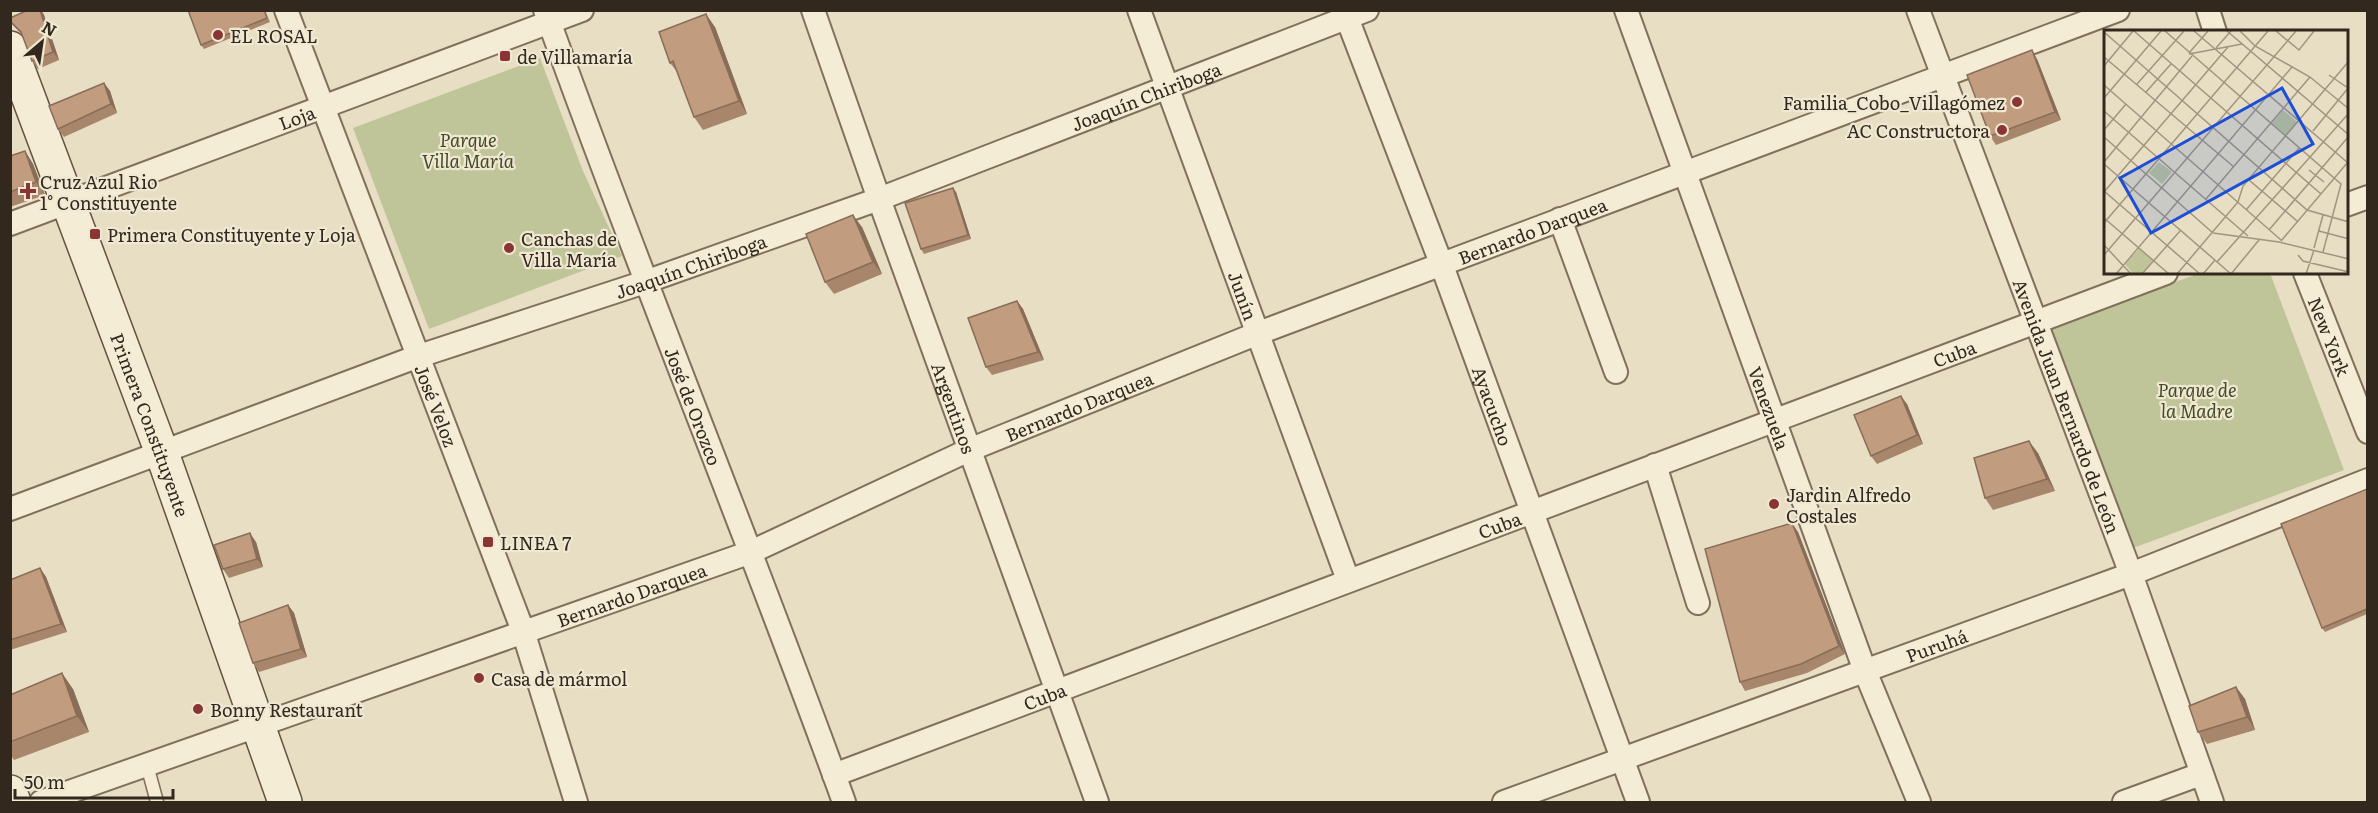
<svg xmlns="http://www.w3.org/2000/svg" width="2378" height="813" font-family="Literata,serif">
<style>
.green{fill:#bfc599}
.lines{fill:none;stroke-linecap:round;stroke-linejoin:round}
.lane-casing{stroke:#80705c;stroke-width:15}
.street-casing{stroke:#80705c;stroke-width:26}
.secondary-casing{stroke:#62523f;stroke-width:36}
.lane{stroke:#f4ecd5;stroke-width:12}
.street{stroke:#f4ecd5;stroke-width:22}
.secondary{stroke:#f4ecd5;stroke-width:33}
.wall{fill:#a7866c}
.shaded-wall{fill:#886d58}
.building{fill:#c29c7e;stroke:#886d58;stroke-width:1.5}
.poi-dot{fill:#883534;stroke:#f0e8d2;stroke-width:2}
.labels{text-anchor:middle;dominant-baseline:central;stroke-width:4.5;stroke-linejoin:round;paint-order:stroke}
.poi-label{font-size:18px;fill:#32281e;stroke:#f0e8d2;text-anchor:start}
.street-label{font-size:18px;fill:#32281e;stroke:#f0e8d2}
.park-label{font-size:18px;font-style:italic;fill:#424c28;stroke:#f0e8d2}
.inset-road{fill:none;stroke:#9f9581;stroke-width:1.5}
.view{fill:#1d4ed8;fill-opacity:0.15;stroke:#1d4ed8;stroke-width:3}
.inset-edge{fill:none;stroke:#32281e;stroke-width:3}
</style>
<rect width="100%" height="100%" fill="#e8dec3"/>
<path class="green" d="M 540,58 L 583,171 L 622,256 L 429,329 L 353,128 Z
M 2200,273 L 2270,273 L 2344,470 L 2133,548 L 2050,328 Z"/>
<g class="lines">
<g class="lane-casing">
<path id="lane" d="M 147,765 L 157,802"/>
</g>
<g class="street-casing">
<g id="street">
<path id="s1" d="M 286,10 L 523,631 L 576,802"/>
<path id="s2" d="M 545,10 C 640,276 748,537 844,802"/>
<path id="s3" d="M 813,10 L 879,199 L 1097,802"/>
<path id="s4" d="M 1139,10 L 1348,580"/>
<path id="s5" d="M 1344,10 L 1441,263 L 1638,802"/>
<path id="s6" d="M 1626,10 L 1865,671 L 1919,802"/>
<path id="s7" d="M 1918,10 L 2131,574 L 2212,802"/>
<path d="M 2208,10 L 2215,32"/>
<path d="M 2346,205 L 2368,197"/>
<path d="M 1560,219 L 1616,372"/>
<path id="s8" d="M 10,224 L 582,10"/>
<path id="s9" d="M 2305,273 L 2368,432"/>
<path d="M 1655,465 L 1698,603"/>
<path id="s10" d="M 10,509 L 416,357 L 645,282 L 879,199 L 1367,10"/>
<path id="s11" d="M 834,775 L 2166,273"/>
<path id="s12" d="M 41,802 L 751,552 L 969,450 L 1256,334 L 2118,10"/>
<path id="s13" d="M 1504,802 L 2131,574 L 2368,480"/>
<path d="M 2124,802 L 2201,774"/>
</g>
</g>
<g class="secondary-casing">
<g id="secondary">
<path id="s14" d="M 10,48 L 162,453 L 285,802"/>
<path d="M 10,792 L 14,802"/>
</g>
</g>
<use href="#lane" class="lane"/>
<use href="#street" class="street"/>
<use href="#secondary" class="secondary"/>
</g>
<path class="wall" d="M 28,10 L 41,10 L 44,15 L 59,60 L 38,69 L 32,61 L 23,36 L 10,22 L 10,18 Z
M 265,10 L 270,22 L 204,49 L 201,45 Z
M 715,27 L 747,114 L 703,130 L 694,117 L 678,73 L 670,63 Z
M 2037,59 L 2061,120 L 1996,145 L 1990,136 Z
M 104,83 L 110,91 L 117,113 L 64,137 L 58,129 Z
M 25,151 L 33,164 L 45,195 L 10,207 L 10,156 Z
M 956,192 L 971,239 L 924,254 L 921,249 Z
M 862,227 L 882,274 L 834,294 L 825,282 Z
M 1017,301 L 1023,309 L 1044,360 L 992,375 L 986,367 Z
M 1907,404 L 1923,444 L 1877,464 L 1871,456 Z
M 2038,453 L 2055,491 L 1993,510 L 1985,498 Z
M 2367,489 L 2367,614 L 2325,632 L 2322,628 Z
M 1798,532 L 1845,654 L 1807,673 L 1745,691 L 1740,682 Z
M 256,542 L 263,567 L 229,578 L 223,569 Z
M 40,568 L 46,577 L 67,632 L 10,650 L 10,580 Z
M 288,605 L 294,613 L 307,657 L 259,672 L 253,663 Z
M 2236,687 L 2245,699 L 2255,730 L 2207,744 L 2198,732 Z
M 73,689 L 89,732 L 14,760 L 10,754 L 10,695 Z"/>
<path class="shaded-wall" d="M 40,10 L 41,10 L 44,15 L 59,60 L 53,52 Z
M 706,14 L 715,27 L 747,114 L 739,101 Z
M 2032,50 L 2037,59 L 2061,120 L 2055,112 Z
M 104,83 L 110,91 L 117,113 L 111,104 Z
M 25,151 L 33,164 L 45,195 L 36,182 Z
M 953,188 L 956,192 L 971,239 L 968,235 Z
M 853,215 L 862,227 L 882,274 L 873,262 Z
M 1017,301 L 1023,309 L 1044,360 L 1038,352 Z
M 1901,396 L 1907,404 L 1923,444 L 1917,435 Z
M 2029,441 L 2038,453 L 2055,491 L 2047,479 Z
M 1792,523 L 1798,532 L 1845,654 L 1839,646 Z
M 250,533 L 256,542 L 263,567 L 257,559 Z
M 40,568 L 46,577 L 67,632 L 61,624 Z
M 288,605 L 294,613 L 307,657 L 301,649 Z
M 62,673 L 73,689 L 89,732 L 77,716 Z
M 2236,687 L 2245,699 L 2255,730 L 2247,717 Z"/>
<path class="building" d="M 28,10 L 40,10 L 53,52 L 32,61 L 21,32 L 10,21 L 10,18 Z
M 188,10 L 264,10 L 267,18 L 201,45 Z
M 706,14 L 739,101 L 694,117 L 673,61 L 670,63 L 659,32 Z
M 2032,50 L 2055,112 L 1990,136 L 1967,75 Z
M 104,83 L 111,104 L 58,129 L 49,106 Z
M 25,151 L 36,182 L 10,192 L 10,156 Z
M 953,188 L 968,235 L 921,249 L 905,203 Z
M 853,215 L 873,262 L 825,282 L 806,234 Z
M 1017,301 L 1038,352 L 986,367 L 968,318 Z
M 1901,396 L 1917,435 L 1871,456 L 1854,415 Z
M 2029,441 L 2047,479 L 1985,498 L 1974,458 Z
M 2367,489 L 2367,609 L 2322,628 L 2281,524 Z
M 1792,523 L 1839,646 L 1801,664 L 1740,682 L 1705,549 Z
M 250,533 L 257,559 L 223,569 L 214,545 Z
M 40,568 L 61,624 L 10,640 L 10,580 Z
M 288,605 L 301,649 L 253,663 L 239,623 Z
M 62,673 L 77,716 L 10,742 L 10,695 Z
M 2236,687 L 2247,717 L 2198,732 L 2189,706 Z"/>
<g class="poi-dot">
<circle cx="218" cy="35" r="6"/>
<rect x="499" y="50" width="12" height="12" rx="3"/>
<circle cx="2017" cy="102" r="6"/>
<circle cx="2002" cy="130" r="6"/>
<path d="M25 182h6v6h6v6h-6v6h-6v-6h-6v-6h6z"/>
<rect x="89" y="228" width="12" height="12" rx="3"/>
<circle cx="509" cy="248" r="6"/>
<circle cx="1774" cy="504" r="6"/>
<rect x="482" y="536" width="12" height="12" rx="3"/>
<circle cx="479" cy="678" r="6"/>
<circle cx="198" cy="709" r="6"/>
</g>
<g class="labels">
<g class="poi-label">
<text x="230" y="35">EL ROSAL</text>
<text x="517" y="56">de Villamaría</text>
<text x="2005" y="102" text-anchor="end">Familia_Cobo_Villagómez</text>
<text x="1990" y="130" text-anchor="end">AC Constructora</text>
<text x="40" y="181">Cruz Azul Rio<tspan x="40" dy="21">1° Constituyente</tspan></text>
<text x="107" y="234">Primera Constituyente y Loja</text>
<text x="521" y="238">Canchas de<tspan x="521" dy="21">Villa María</tspan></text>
<text x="1786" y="494">Jardin Alfredo<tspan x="1786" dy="21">Costales</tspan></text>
<text x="500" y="542">LINEA 7</text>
<text x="491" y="678">Casa de mármol</text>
<text x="210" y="709">Bonny Restaurant</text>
</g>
<g class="street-label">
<text stroke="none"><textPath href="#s10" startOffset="1209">Joaquín Chiriboga</textPath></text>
<text stroke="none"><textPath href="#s8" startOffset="306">Loja</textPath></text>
<text stroke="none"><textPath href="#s12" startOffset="1598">Bernardo Darquea</textPath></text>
<text stroke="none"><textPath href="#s10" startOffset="723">Joaquín Chiriboga</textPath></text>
<text stroke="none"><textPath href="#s4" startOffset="304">Junín</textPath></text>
<text stroke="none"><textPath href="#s9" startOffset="68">New York</textPath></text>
<text stroke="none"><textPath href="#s11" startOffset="1197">Cuba</textPath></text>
<text stroke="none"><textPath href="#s1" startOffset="423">José Veloz</textPath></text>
<text stroke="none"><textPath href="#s12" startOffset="1112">Bernardo Darquea</textPath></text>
<text stroke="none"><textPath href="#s5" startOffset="423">Ayacucho</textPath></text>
<text stroke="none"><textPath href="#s7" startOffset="423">Avenida Juan Bernardo de León</textPath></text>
<text stroke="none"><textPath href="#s2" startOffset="423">José de Orozco</textPath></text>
<text stroke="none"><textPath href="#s3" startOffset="422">Argentinos</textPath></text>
<text stroke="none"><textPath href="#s6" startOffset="423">Venezuela</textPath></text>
<text stroke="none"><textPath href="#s14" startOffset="402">Primera Constituyente</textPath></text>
<text stroke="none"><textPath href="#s11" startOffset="711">Cuba</textPath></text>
<text stroke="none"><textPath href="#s12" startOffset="626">Bernardo Darquea</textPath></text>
<text stroke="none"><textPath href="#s13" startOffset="460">Puruhá</textPath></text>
<text stroke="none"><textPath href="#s11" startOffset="225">Cuba</textPath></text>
</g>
<g class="park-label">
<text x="468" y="139">Parque<tspan x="468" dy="21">Villa María</tspan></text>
<text x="2197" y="389">Parque de<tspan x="2197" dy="21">la Madre</tspan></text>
</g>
</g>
<g transform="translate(2104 30)">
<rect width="244" height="244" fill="#e8dec3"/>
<path d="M 179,80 L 193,92 L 182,105 L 168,93 ZM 55,132 L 68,142 L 58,154 L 45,143 ZM 35,219 L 49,231 L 38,244 L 29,244 L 21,234 Z" fill="#bfc599"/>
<path class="inset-road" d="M 30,1 L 217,164M 61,1 L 237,154 L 219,222M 90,1 L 244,133M 123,1 L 245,105M 136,1 L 151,16 L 206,47 L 245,79M 172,1 L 195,20 L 210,1M 0,2 L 203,180 L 245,192M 112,18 L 127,1M 85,23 L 104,1M 85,24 L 138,14M 0,27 L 130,137M 0,36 L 29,1M 225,45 L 244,58M 33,54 L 80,1M 0,55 L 177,210M 42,62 L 67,34M 0,68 L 57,1M 0,81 L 144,206M 0,100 L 22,74M 209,101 L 245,57M 0,107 L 109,203M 0,132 L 88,26M 0,134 L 127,244M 205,140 L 220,152M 145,150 L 193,191M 0,161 L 96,244M 0,162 L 124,17M 102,169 L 206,47M 142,180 L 195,118M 0,188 L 65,244M 0,193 L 164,1M 165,200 L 245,106M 215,201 L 245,209M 109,203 L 175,212 L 245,229M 177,211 L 244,132M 0,215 L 27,244M 210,218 L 219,185M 0,225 L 192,1M 194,225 L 199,231 L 245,242M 113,232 L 245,83M 12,244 L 188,37M 38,244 L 76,201M 73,244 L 134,172 L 139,156 L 245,31M 99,244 L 111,230M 127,244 L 155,210M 202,244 L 210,220"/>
<path class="view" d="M 178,58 L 209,114 L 47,203 L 16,148 Z"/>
<rect width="244" height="244" class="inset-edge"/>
</g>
<rect width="2378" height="813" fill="none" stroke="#32281e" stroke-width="24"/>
<g transform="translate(42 42) rotate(29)" stroke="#f0e8d2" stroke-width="4.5" paint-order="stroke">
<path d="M0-4.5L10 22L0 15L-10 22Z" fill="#32281e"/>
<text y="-9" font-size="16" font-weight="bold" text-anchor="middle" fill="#32281e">N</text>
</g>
<path d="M15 789v9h158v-9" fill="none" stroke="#32281e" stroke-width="3"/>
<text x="24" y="789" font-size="18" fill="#32281e" stroke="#f0e8d2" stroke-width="4.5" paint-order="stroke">50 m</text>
</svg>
